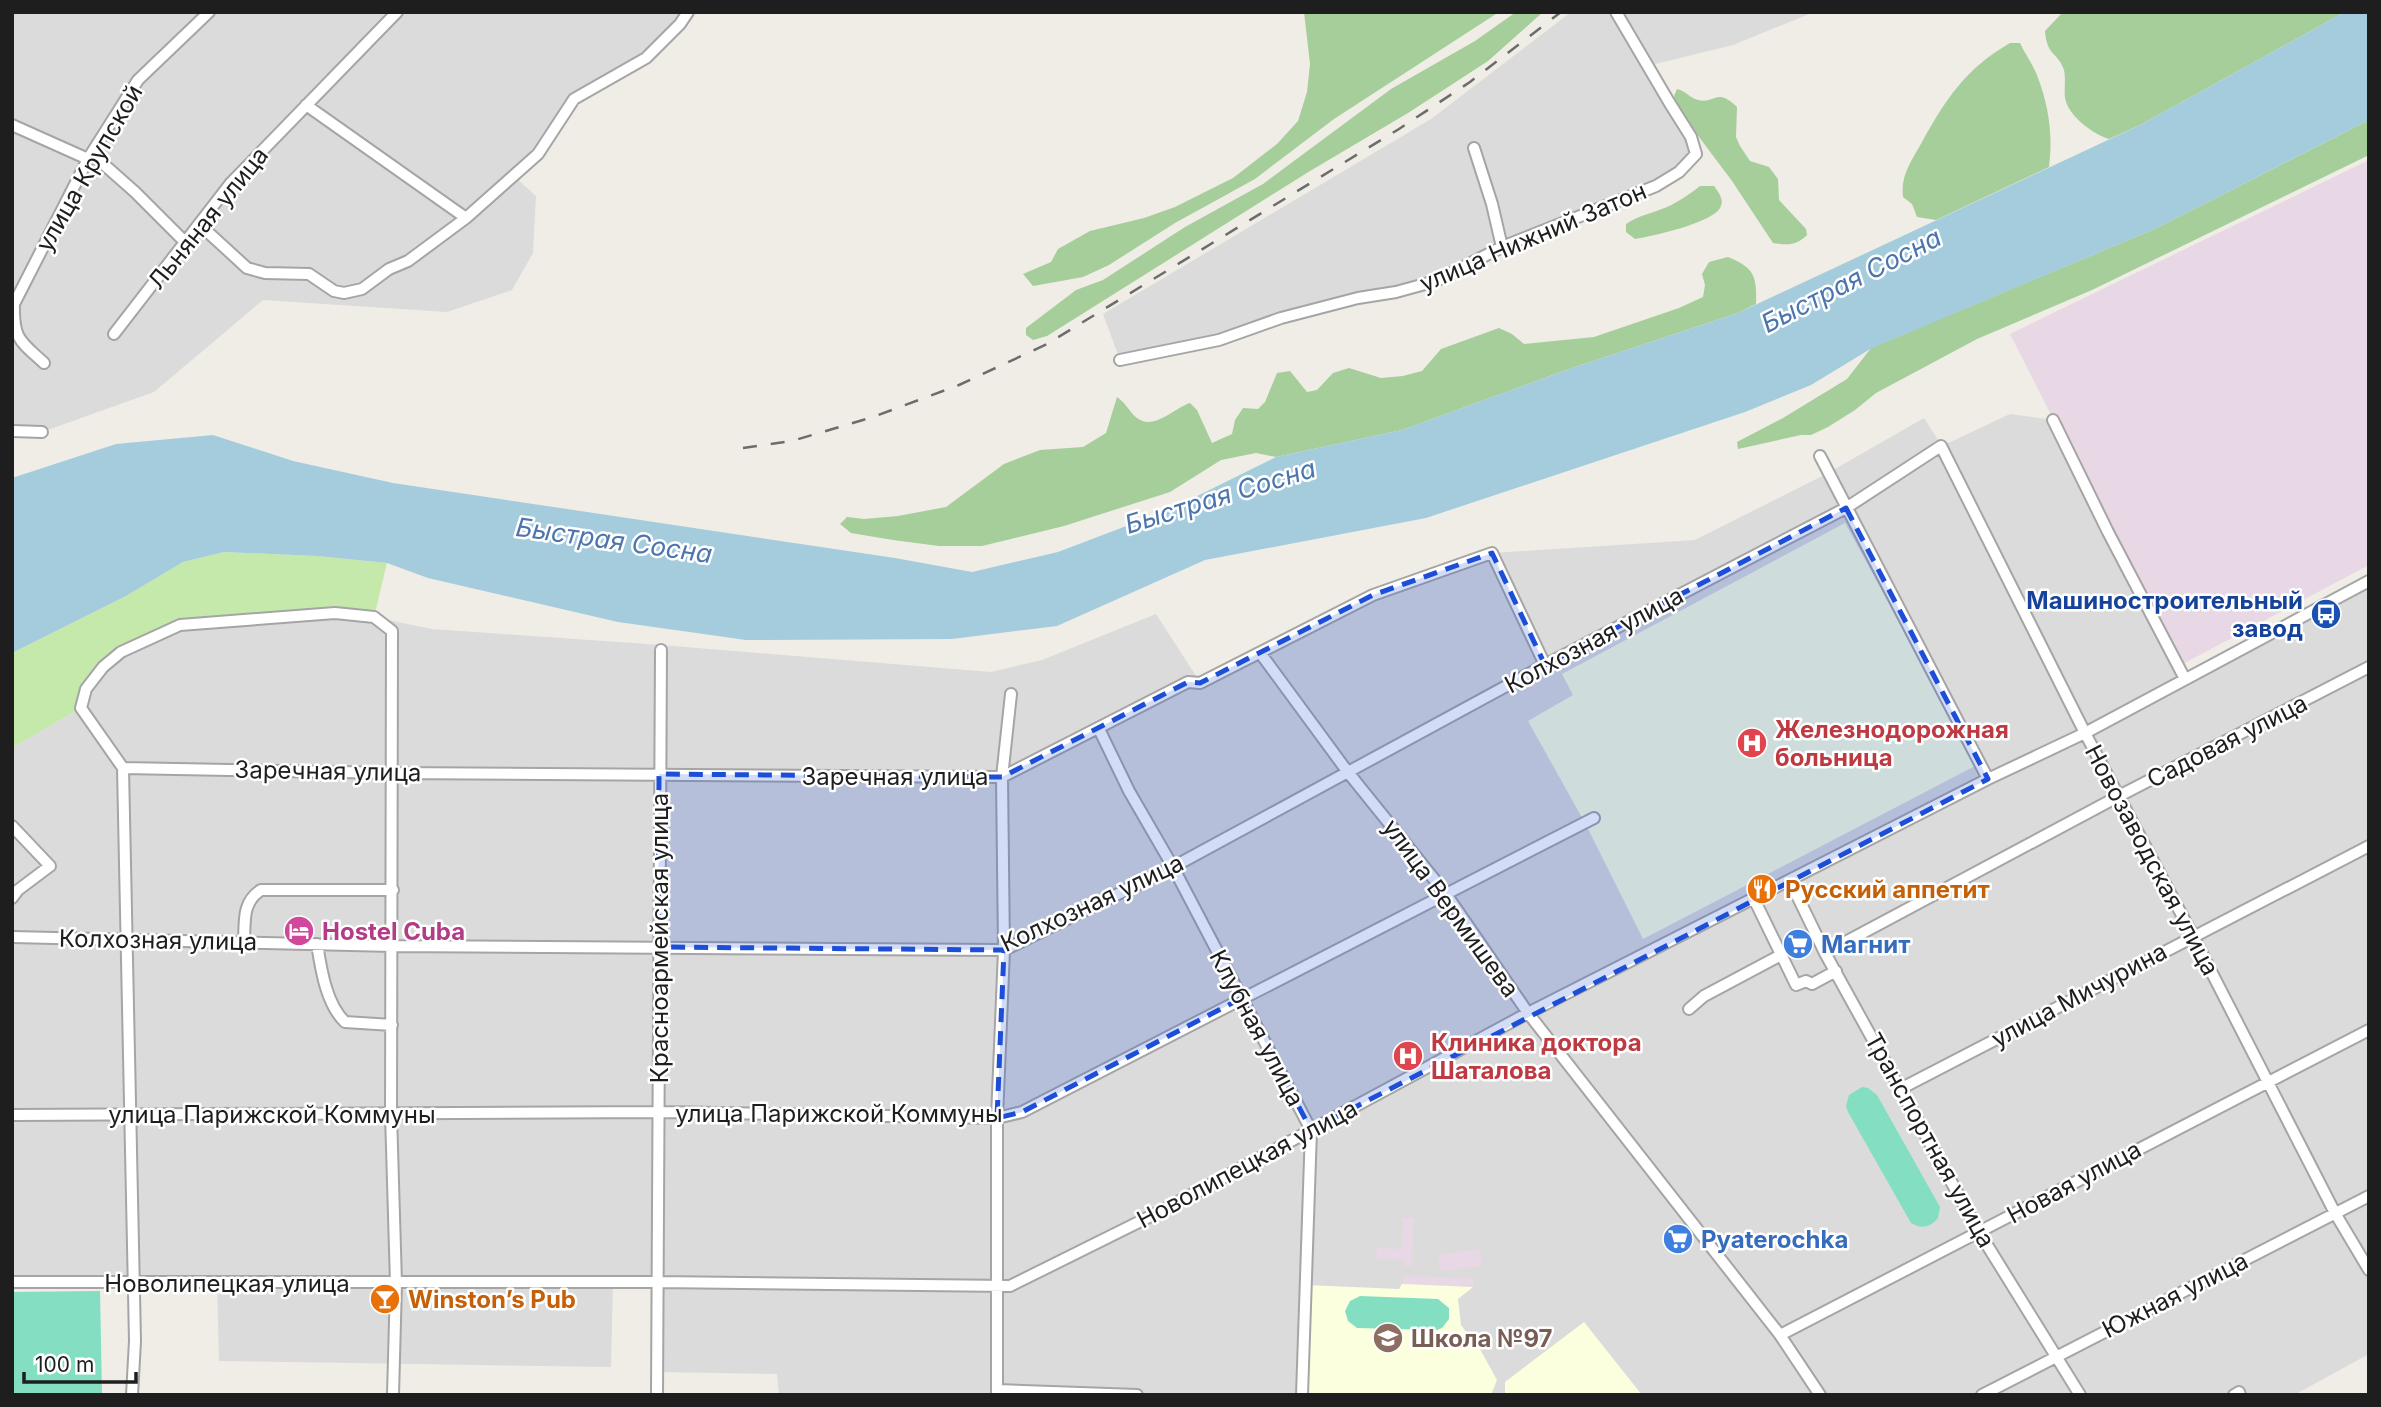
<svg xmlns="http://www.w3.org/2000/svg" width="2381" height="1407" font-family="Inter,sans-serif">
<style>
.residential{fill:#dcdbdb}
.industrial{fill:#e8d7e4}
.education{fill:#fcffde}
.grass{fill:#c4e9ab}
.forest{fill:#a5ce9a}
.pitch{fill:#83dec2}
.water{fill:#a5ccdc}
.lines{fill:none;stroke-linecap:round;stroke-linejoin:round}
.minor-casing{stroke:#a5a5a5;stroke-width:14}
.minor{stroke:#fff;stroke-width:10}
.rail{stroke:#6c6c6c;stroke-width:2.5;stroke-dasharray:14 14;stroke-linecap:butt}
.marked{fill:#1d4ed8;fill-opacity:0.2;stroke:#1d4ed8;stroke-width:5;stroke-dasharray:14 9;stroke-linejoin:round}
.labels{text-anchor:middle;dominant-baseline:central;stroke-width:5;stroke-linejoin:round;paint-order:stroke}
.street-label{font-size:24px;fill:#1e1e1e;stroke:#fff}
.transit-label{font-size:24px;font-weight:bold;fill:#164399;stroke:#fff;text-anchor:end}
.health-label{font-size:24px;font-weight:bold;fill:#be3a42;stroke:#fff;text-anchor:start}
.food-label{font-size:24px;font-weight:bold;fill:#c56008;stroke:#fff;text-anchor:start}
.hotel-label{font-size:24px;font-weight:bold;fill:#b23c85;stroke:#fff;text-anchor:start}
.shop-label{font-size:24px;font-weight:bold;fill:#366cbe;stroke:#fff;text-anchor:start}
.education-label{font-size:24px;font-weight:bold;fill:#785e54;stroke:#fff;text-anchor:start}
.water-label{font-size:26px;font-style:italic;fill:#4c74ad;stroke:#fff}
</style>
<rect width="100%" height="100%" fill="#efede5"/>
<path class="residential" d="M 12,12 L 688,12 L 646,58 L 574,99 L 515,177 L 536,196 L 533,253 L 512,290 L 447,312 L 263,300 L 154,392 L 42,432 L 12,431 Z
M 1571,12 L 1814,12 L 1733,45 L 1647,66 L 1696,154 L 1679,172 L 1436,281 L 1219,340 L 1120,360 L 1103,314 L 1431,119 Z
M 2010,414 L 2053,420 L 2185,679 L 2369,581 L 2369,1354 L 2294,1395 L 779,1395 L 777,1374 L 657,1372 L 658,1282 L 613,1282 L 611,1367 L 219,1361 L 217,1283 L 12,1282 L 12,748 L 81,708 L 103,667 L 180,625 L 335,613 L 374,617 L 432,629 L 661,645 L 991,672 L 1042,660 L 1156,614 L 1200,682 L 1373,595 L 1492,553 L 1695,540 L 1828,473 L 1924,418 L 1942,446 Z"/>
<path class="industrial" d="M 2369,160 L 2369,565 L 2179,666 L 2010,334 Z
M 1403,1218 L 1414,1218 L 1412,1266 L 1404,1266 L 1404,1260 L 1376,1259 L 1377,1248 L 1402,1249 Z
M 1480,1249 L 1482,1266 L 1440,1271 L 1438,1255 Z
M 1403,1276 L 1473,1278 L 1473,1287 L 1403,1285 Z"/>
<path class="education" d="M 1845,523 L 1977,765 L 1643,939 L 1585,823 L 1528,721 L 1573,695 L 1562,674 Z
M 1402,1284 L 1473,1287 L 1458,1299 L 1461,1325 L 1481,1351 L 1497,1380 L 1491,1395 L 1302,1395 L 1306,1285 L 1399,1289 Z
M 1584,1322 L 1642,1395 L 1505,1395 L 1505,1382 Z"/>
<path class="grass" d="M 224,552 L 317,556 L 387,563 L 374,617 L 180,625 L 103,667 L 81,708 L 12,748 L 12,653 L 126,596 L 183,562 Z"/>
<path class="forest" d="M 1304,12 L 1499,12 L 1334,119 L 1255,179 L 1175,223 L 1109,265 L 1083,277 L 1033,286 L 1023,274 L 1051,262 L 1058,249 L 1090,231 L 1144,218 L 1175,207 L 1233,178 L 1277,144 L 1298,121 L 1307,92 L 1310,64 Z
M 1516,12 L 1543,12 L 1488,61 L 1408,113 L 1310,171 L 1047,336 L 1033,340 L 1026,335 L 1026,328 L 1076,290 L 1103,280 L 1185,227 L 1263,184 L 1391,89 L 1475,41 Z
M 2063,12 L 2345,12 L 2140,125 L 2109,139 C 2093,134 2068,116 2065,98 C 2064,89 2066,79 2064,70 C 2058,52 2047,57 2045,31 Z
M 2010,43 L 2020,43 C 2025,54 2034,66 2038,78 C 2049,107 2053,136 2049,167 L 1936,220 L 1917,217 L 1912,204 L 1903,197 C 1900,176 1912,160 1922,142 C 1946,99 1965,69 2010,43 Z
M 1677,89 C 1686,91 1690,98 1698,100 C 1716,104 1716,87 1737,107 L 1736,137 L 1740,146 L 1750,161 L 1769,167 L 1778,179 L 1779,200 L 1806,229 L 1807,235 C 1796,246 1788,245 1773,243 L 1732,181 L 1678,109 L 1674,96 Z
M 2369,120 L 2369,155 L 2092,290 L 1977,339 L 1876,393 L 1855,410 L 1828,427 L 1811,435 L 1801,435 L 1738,449 L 1737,442 L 1783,418 L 1847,379 L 1871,348 L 2157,228 Z
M 1700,186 L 1714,186 C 1718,192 1724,198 1721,206 C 1715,223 1652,236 1635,239 L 1626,232 L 1626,224 C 1639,215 1653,213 1667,207 C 1680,201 1690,194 1700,186 Z
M 1728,257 C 1754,268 1757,275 1756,304 L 1738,313 L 1569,369 L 1402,430 L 1276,457 L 1256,453 L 1221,460 L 1170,492 L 1064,526 L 982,546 L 939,546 L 893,540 L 851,533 L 840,524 L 847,517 L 864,519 L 898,516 L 946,507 L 1004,464 L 1040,450 L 1083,447 L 1106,433 L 1117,397 C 1126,403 1131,414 1137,418 C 1154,431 1174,408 1190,403 L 1197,410 L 1212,443 L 1232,434 L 1235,420 L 1243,408 L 1258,409 L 1265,402 L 1277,373 L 1290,371 L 1307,392 L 1317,390 L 1333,373 L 1349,368 L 1381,378 L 1403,376 L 1422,371 L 1441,349 L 1499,328 L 1512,334 L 1524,344 L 1594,337 L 1679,308 L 1703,297 L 1705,285 L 1702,274 L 1709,262 Z"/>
<path class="pitch" d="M 1862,1087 L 1868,1088 L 1877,1095 L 1940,1207 L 1938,1218 C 1930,1228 1921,1229 1911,1223 L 1848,1112 L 1846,1106 L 1849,1095 Z
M 100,1291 L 102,1395 L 12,1395 L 12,1292 Z
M 1360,1296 L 1438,1299 L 1449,1308 L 1449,1319 L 1442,1328 L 1437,1330 L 1357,1328 L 1348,1321 L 1345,1311 L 1350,1301 Z"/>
<path class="water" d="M 2345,12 L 2369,12 L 2369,120 L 2157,228 L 1872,348 L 1811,385 L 1745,412 L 1426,518 L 1205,560 L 1057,626 L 952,639 L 746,640 L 618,622 L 428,578 L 387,563 L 317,556 L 224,552 L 183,562 L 126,596 L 12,653 L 12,478 L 116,444 L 213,435 L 293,461 L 393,483 L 895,558 L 972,572 L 1058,552 L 1171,509 L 1276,457 L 1402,430 L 1569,369 L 1738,313 L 2140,125 Z"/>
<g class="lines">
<g class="minor-casing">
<path id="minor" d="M 306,105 L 466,218 L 538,154 L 574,99 L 646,58 L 680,24 L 688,12
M 12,125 L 88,159
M 1474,148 L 1492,204 L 1502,247
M 92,154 L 135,192 L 185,242
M 199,224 L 247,268 L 265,273 L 309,274 L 334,291 L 344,293 L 362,289 L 389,269 L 408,261 L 466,218
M 114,334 L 230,184 L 397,12
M 1120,360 L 1219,340 L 1281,318 L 1358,298 L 1396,292 L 1436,281 L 1502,247 L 1656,186 L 1679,172 L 1696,154 L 1691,137 L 1669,102 L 1616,12
M 44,363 C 20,341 13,339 14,304 L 88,159 L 138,80 L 209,12
M 2053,420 L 2108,532 L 2185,679
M 12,431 L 42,432
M 1820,456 L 1988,779
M 1261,654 L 1347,771 L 1446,894 L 1528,1013 L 1780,1335 L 1820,1395
M 1099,729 L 1129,791 L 1173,867 L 1311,1130 L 1302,1395
M 123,768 L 393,773 L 1002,777 L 1188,682 L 1200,683 L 1373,595 L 1492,553 L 1545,665
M 12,826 L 50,866 L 18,890 L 12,898
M 1790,881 L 1825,953 L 1979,1232 L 2080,1395
M 1754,899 L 1796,985 L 1806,981 L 1812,984 L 1836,971
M 12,937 L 393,946 L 1004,950 L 1173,867 L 1545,665 L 1846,508 L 1941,446 L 2085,733 L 2193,936 L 2335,1213 L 2369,1270
M 244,942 C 245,921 242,902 261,890 L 393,890
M 317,944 C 321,969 326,1004 345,1022 L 392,1025
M 1825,953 L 2119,796 L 2369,667
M 1689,1009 L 1704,996 L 1781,955
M 1902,1088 L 2369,846
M 12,1115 L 660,1112 L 997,1118 L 1022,1112 L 1594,818
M 12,1282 L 658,1282 L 1010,1286 L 1165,1209 L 1528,1013 L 1988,779 L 2085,733 L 2369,581
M 1780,1335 L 2369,1030
M 998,1390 L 1137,1395
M 132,1395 L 135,1341 L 123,768 L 81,708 L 86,689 L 103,667 L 121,652 L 180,625 L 335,613 L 374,617 L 392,631 L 391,1114 L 396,1283 L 393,1395
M 657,1395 L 661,650
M 997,1395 L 997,1118 L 1004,950 L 1002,777 L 1011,694
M 1982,1395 L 2369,1196
M 2234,1395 L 2239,1392 L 2240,1395"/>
</g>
<use href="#minor" class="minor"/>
<path class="rail" d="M 743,448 L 792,441 L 873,417 L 959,385 L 1047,344 L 1399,129 L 1470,82 L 1561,12"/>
</g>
<path class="marked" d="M 1846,508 L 1988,779 L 1311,1130 L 1242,998 L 1022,1112 L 997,1118 L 1004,950 L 658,947 L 659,774 L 1002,777 L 1188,682 L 1200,683 L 1373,595 L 1492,553 L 1545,665 Z"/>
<defs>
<g id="bus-disc" transform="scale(1.575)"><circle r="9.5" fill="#1a4fb4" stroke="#fff"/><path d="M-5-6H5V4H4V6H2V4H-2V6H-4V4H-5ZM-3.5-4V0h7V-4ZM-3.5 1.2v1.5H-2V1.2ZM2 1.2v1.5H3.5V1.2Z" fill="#fff"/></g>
<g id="hospital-disc" transform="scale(1.575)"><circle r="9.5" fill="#e0444e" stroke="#fff"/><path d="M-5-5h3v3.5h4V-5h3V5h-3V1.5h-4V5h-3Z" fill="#fff"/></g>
<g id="restaurant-disc" transform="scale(1.575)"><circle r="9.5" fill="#e8710a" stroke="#fff"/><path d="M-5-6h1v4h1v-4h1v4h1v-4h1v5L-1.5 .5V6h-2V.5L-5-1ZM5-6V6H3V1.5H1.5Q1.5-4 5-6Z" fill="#fff"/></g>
<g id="hotel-disc" transform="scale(1.575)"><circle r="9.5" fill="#d1479c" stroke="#fff"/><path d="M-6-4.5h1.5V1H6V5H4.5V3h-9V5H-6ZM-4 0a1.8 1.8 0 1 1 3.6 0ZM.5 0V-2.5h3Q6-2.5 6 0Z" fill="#fff"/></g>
<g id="supermarket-disc" transform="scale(1.575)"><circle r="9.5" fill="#3f7fe0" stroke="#fff"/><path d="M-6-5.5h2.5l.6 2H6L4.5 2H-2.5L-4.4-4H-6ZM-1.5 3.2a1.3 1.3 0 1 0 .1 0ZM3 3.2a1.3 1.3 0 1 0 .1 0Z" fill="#fff"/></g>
<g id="bar-disc" transform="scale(1.575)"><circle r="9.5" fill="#e8710a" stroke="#fff"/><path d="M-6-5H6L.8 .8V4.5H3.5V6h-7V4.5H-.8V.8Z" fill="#fff"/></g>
<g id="school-disc" transform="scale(1.575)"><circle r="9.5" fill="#8d6e63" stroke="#fff"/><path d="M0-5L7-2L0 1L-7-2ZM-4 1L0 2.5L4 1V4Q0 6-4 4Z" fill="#fff"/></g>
</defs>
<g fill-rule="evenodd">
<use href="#bus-disc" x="2326" y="614"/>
<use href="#hospital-disc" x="1752" y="743"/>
<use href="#restaurant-disc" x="1762" y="889"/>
<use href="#hotel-disc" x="299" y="931"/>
<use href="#supermarket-disc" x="1798" y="944"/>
<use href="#hospital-disc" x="1408" y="1056"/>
<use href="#supermarket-disc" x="1678" y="1239"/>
<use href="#bar-disc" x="385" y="1299"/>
<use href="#school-disc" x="1388" y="1338"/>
</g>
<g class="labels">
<g class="street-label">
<text transform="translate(89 168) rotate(-60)">улица Крупской</text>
<text transform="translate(208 218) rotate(-51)">Льняная улица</text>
<text transform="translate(1533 237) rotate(-23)">улица Нижний Затон</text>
<text transform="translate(1594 640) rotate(-28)">Колхозная улица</text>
<text transform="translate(2227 741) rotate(-27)">Садовая улица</text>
<text transform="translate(328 771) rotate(1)">Заречная улица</text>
<text x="895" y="776">Заречная улица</text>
<text transform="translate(2152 860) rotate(62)">Новозаводская улица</text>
<text transform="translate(1092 903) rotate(-25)">Колхозная улица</text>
<text transform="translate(1451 908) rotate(54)">улица Вермишева</text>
<text transform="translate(659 938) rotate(-90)">Красноармейская улица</text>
<text transform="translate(158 940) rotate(1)">Колхозная улица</text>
<text transform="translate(2079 995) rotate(-28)">улица Мичурина</text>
<text transform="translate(1257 1028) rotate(62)">Клубная улица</text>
<text x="839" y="1113">улица Парижской Коммуны</text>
<text x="272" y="1114">улица Парижской Коммуны</text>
<text transform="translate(1930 1140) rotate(61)">Транспортная улица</text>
<text transform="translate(1247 1164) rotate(-28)">Новолипецкая улица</text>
<text transform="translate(2074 1182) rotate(-28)">Новая улица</text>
<text x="227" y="1283">Новолипецкая улица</text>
<text transform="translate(2175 1295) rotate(-27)">Южная улица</text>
</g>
<g class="transit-label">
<text x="2303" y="600">Машиностроительный<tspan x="2303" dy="28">завод</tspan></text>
</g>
<g class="health-label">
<text x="1775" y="729">Железнодорожная<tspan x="1775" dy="28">больница</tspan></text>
<text x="1431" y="1042">Клиника доктора<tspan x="1431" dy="28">Шаталова</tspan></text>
</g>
<g class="food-label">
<text x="1785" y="889">Русский аппетит</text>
<text x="408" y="1299">Winston’s Pub</text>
</g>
<g class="hotel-label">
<text x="322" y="931">Hostel Cuba</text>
</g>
<g class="shop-label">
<text x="1821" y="944">Магнит</text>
<text x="1701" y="1239">Pyaterochka</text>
</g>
<g class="education-label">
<text x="1411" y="1338">Школа №97</text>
</g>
<g class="water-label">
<text transform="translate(1851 280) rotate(-27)">Быстрая Сосна</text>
<text transform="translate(1220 496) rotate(-17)">Быстрая Сосна</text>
<text transform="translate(614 540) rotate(8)">Быстрая Сосна</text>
</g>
</g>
<rect width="2381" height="1407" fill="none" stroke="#1e1e1e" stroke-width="28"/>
<path d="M24 1372v10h112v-10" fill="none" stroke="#1e1e1e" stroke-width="3.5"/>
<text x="35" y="1372" font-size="21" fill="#1e1e1e" stroke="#ffffff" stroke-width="5" paint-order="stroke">100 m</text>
</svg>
